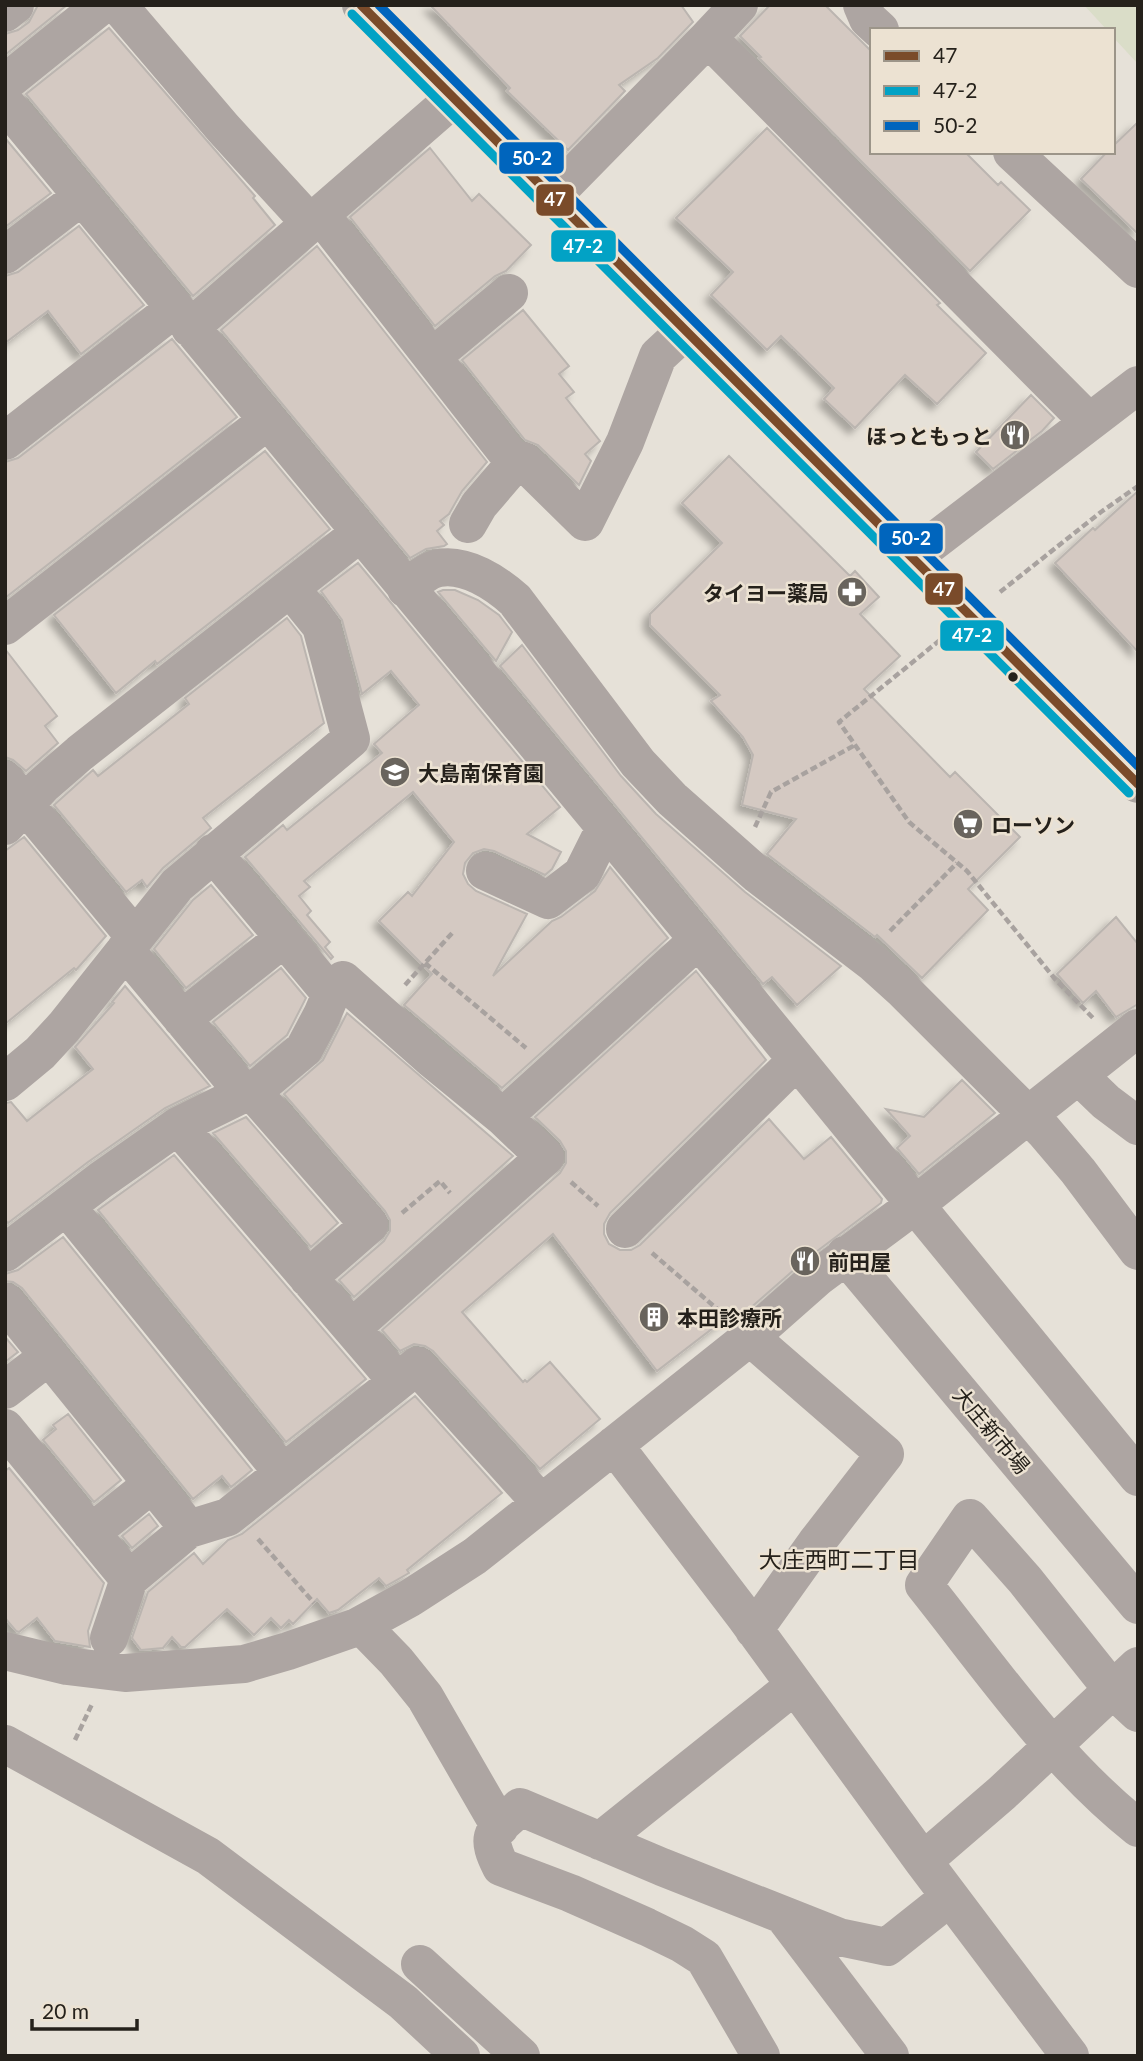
<svg xmlns="http://www.w3.org/2000/svg" width="1143" height="2061" font-family="Lato,'Noto Sans JP',sans-serif">
<style>
.green{fill:#daddc8}
.building{fill:#d4c9c2;stroke:#bbb5b0;stroke-width:2;filter:url(#shadow)}
.lines{fill:none;stroke-linecap:round;stroke-linejoin:round}
.path{stroke:#a8a29f;stroke-width:4.5;stroke-dasharray:7 3.5;stroke-linecap:butt}
.street{stroke:#ada5a2;stroke-width:38}
.secondary{stroke:#aba5a1;stroke-width:38}
.bus-1-casing{stroke:#ece2d2;stroke-width:14}
.bus-2-casing{stroke:#ece2d2;stroke-width:14}
.bus-3-casing{stroke:#ece2d2;stroke-width:14}
.bus-1{stroke:#7a4b2a;stroke-width:9}
.bus-2{stroke:#02a2c5;stroke-width:9}
.bus-3{stroke:#0065bd;stroke-width:9}
.bus-dot{fill:#25211b;stroke:#ece2d2;stroke-width:2.5}
.labels{text-anchor:middle;dominant-baseline:central;stroke-width:5;stroke-linejoin:round;paint-order:stroke}
.poi-label{font-size:21px;font-weight:bold;fill:#25211b;stroke:#ece2d2;text-anchor:start}
.street-label{font-size:21px;fill:#25211b;stroke:#ece2d2}
.neighbourhood-label{font-size:23px;fill:#25211b;stroke:#ece2d2}
.line-badge{stroke:#ece2d2;stroke-width:2.5}
.badge-label{font-size:19px;text-anchor:middle;font-weight:bold;fill:#fff}
</style>
<defs>
<filter id="shadow"><feDropShadow dx="-6" dy="6" stdDeviation="3.5" flood-color="#0004"/></filter>
</defs>
<rect width="100%" height="100%" fill="#e6e1d8"/>
<path class="green" d="M 1084,5 L 1138,5 L 1138,64 L 1113,37 L 1113,30 L 1107,30 Z"/>
<path class="building" d="M 38,5 L 67,5 L 5,55 L 5,34 L 18,30 L 29,22 Z
M 430,5 L 681,5 L 693,22 L 658,58 L 619,85 L 625,91 L 568,150 L 507,91 L 510,88 Z
M 770,5 L 825,5 L 872,52 L 872,152 L 965,152 L 998,185 L 1001,182 L 1030,210 L 970,271 L 759,58 L 761,57 L 740,36 Z
M 109,28 L 255,196 L 253,198 L 275,225 L 193,296 L 26,94 Z
M 1138,122 L 1138,234 L 1081,179 L 1107,152 L 1113,152 L 1113,146 Z
M 767,128 L 940,303 L 937,305 L 986,353 L 937,404 L 905,375 L 855,428 L 824,399 L 834,388 L 781,336 L 767,350 L 711,295 L 733,272 L 676,218 Z
M 5,138 L 51,193 L 5,227 Z
M 430,148 L 472,201 L 479,194 L 531,245 L 506,271 L 495,276 L 435,326 L 350,217 Z
M 79,226 L 144,305 L 81,354 L 48,311 L 5,343 L 5,276 L 18,272 Z
M 317,246 L 487,462 L 462,491 L 449,514 L 440,521 L 444,525 L 437,531 L 447,544 L 444,546 L 426,549 L 410,558 L 221,330 Z
M 523,310 L 569,366 L 559,374 L 574,392 L 566,398 L 600,441 L 585,454 L 591,461 L 579,485 L 538,445 L 525,440 L 462,360 Z
M 172,339 L 237,417 L 5,598 L 5,462 L 18,458 Z
M 1031,395 L 1054,418 L 1042,431 L 993,469 L 976,452 Z
M 265,451 L 330,529 L 157,664 L 155,661 L 116,693 L 54,615 Z
M 729,456 L 850,576 L 855,571 L 879,597 L 860,614 L 900,656 L 864,689 L 950,777 L 955,772 L 1020,837 L 968,889 L 988,910 L 922,978 L 877,935 L 875,937 L 767,854 L 796,819 L 742,805 L 753,755 L 743,737 L 711,701 L 720,695 L 650,625 L 650,614 L 722,543 L 682,503 Z
M 1138,491 L 1138,652 L 1055,563 L 1093,528 L 1095,530 Z
M 358,563 L 560,807 L 527,834 L 561,852 L 552,869 L 545,875 L 494,851 L 484,849 L 473,853 L 465,863 L 463,874 L 468,884 L 476,891 L 527,914 L 493,976 L 552,921 L 561,917 L 595,891 L 610,867 L 668,938 L 502,1088 L 404,1005 L 432,974 L 379,921 L 408,892 L 412,896 L 454,842 L 413,792 L 304,881 L 310,887 L 299,896 L 311,911 L 307,915 L 330,942 L 325,947 L 333,957 L 331,959 L 245,857 L 283,825 L 287,830 L 382,753 L 374,744 L 419,705 L 391,671 L 362,694 L 342,620 L 321,591 Z
M 443,590 L 455,590 L 478,600 L 499,615 L 512,632 L 496,661 L 438,592 Z
M 287,618 L 301,636 L 324,723 L 203,818 L 211,828 L 163,868 L 147,887 L 142,880 L 126,892 L 54,805 L 93,770 L 98,776 L 189,704 L 185,698 Z
M 522,645 L 621,776 L 656,814 L 745,892 L 841,966 L 797,1005 L 772,977 L 763,984 L 500,666 Z
M 5,649 L 57,716 L 45,726 L 58,743 L 26,771 L 13,760 L 5,757 Z
M 24,837 L 106,936 L 76,970 L 74,968 L 5,1024 L 5,851 Z
M 211,885 L 253,935 L 186,988 L 154,949 L 193,900 Z
M 1116,917 L 1138,944 L 1138,1004 L 1116,1017 L 1096,991 L 1083,1003 L 1057,974 Z
M 281,968 L 306,998 L 287,1035 L 250,1066 L 213,1022 Z
M 696,971 L 766,1060 L 610,1213 L 604,1224 L 604,1234 L 609,1244 L 620,1250 L 631,1250 L 640,1245 L 769,1119 L 804,1159 L 831,1137 L 882,1199 L 881,1203 L 804,1261 L 739,1318 L 734,1312 L 657,1371 L 553,1234 L 462,1312 L 523,1382 L 525,1380 L 527,1382 L 550,1362 L 600,1419 L 540,1469 L 433,1351 L 425,1346 L 414,1344 L 400,1351 L 382,1330 L 560,1173 L 566,1163 L 566,1151 L 560,1141 L 535,1117 Z
M 125,986 L 210,1086 L 165,1108 L 88,1162 L 8,1223 L 5,1220 L 5,1103 L 11,1102 L 27,1121 L 93,1069 L 75,1047 L 114,1003 L 112,1002 Z
M 347,1013 L 513,1156 L 354,1297 L 339,1280 L 384,1241 L 390,1231 L 390,1220 L 385,1211 L 284,1094 L 323,1060 Z
M 962,1080 L 995,1113 L 919,1174 L 897,1148 L 910,1136 L 886,1109 L 924,1117 Z
M 246,1117 L 338,1223 L 311,1247 L 213,1133 Z
M 174,1155 L 366,1379 L 286,1442 L 98,1210 Z
M 63,1237 L 252,1470 L 231,1487 L 222,1476 L 193,1499 L 22,1288 L 13,1282 L 5,1281 L 5,1274 L 18,1270 Z
M 5,1337 L 18,1352 L 5,1362 Z
M 415,1396 L 502,1493 L 407,1570 L 409,1573 L 386,1586 L 379,1578 L 338,1610 L 329,1613 L 317,1599 L 293,1624 L 289,1620 L 281,1628 L 271,1618 L 254,1635 L 227,1609 L 185,1647 L 181,1647 L 172,1637 L 163,1648 L 141,1650 L 132,1638 L 148,1592 L 194,1553 L 203,1564 L 228,1540 L 242,1534 Z
M 68,1414 L 121,1480 L 94,1502 L 43,1440 L 56,1429 L 53,1425 Z
M 9,1468 L 104,1583 L 88,1631 L 90,1647 L 55,1641 L 37,1618 L 19,1632 L 16,1631 L 5,1618 L 5,1471 Z
M 149,1514 L 158,1526 L 132,1548 L 122,1536 Z"/>
<g class="lines">
<path class="path" d="M 1000,592 L 1101,512 L 1138,486
M 940,640 L 839,722 L 909,822 L 967,871 L 1055,979 L 1093,1018
M 755,827 L 771,792 L 855,745
M 890,931 L 957,863
M 425,963 L 526,1048
M 405,985 L 454,931
M 571,1182 L 598,1206
M 402,1213 L 440,1181 L 450,1193
M 652,1253 L 723,1314
M 258,1539 L 314,1603
M 75,1740 L 92,1704"/>
<path class="street" d="M 118,5 L 223,128 L 310,223
M 862,5 L 868,19 L 880,30
M 5,13 L 15,5
M 708,38 L 739,5
M 5,83 L 102,5
M 5,103 L 730,978 L 1138,1477
M 1012,152 L 1138,269
M 552,197 L 708,38 L 1089,422
M 320,214 L 515,463
M 5,255 L 81,197
M 190,328 L 453,99
M 432,357 L 509,293
M 5,441 L 174,309
M 468,524 L 479,505 L 515,463 L 523,461 L 585,522 L 625,442 L 658,356 L 685,331
M 912,558 L 1138,385
M 406,589 C 415,581 427,570 439,568 C 466,563 496,583 515,600 L 638,763 L 672,799 L 758,875 L 873,963 L 904,991 L 1044,1131 L 1078,1171 L 1138,1251
M 5,626 L 267,421
M 5,780 L 135,937
M 5,826 L 42,786 L 80,753 L 360,533
M 213,853 L 331,994
M 485,871 L 548,900 L 582,874 L 605,828
M 125,950 L 244,1093
M 182,1019 L 284,938
M 1079,1076 L 1106,1102 L 1138,1126
M 5,1082 L 40,1053 L 64,1027 L 177,885 L 351,739 L 321,626 L 291,589
M 251,1090 L 369,1225 L 308,1278
M 178,1126 L 397,1381
M 67,1207 L 283,1473
M 625,1229 L 797,1060
M 5,1253 L 101,1180 L 178,1126 L 261,1085 L 304,1049 L 322,1015 L 331,994 L 343,980 L 432,1059 L 503,1117 L 698,940
M 845,1255 L 1138,1605
M 5,1302 L 189,1529
M 352,1328 L 545,1157 L 503,1117
M 750,1337 L 885,1454 L 816,1543 L 754,1630
M 5,1390 L 49,1356
M 5,1428 L 129,1579 L 189,1529 L 228,1517 L 417,1366 L 541,1503
M 614,1445 L 746,1618 L 923,1861 L 1070,2056
M 91,1533 L 152,1484
M 361,1625 L 396,1661 L 425,1697 L 500,1827
M 109,1638 L 129,1579
M 5,1651 L 67,1666 L 125,1673 L 244,1664 L 288,1651 L 357,1627 L 410,1598 L 475,1556 L 750,1337 L 818,1277 L 915,1205 L 1138,1028
M 1138,1713 L 1111,1688 L 1025,1580 L 970,1518 L 924,1585 C 991,1669 1053,1760 1138,1828
M 5,1744 L 208,1856 L 403,2002 L 461,2056
M 600,1841 L 794,1686
M 923,1861 L 1002,1793 L 1138,1666
M 783,1915 L 890,2056
M 420,1964 L 521,2056
M 761,2056 L 704,1958 L 682,1944 L 647,1927 L 570,1893 L 501,1867 C 483,1832 495,1831 520,1807 L 662,1867 L 839,1937 L 887,1947 L 950,1897"/>
<path class="secondary" d="M 361,5 L 1138,784"/>
<g class="bus-1-casing">
<path id="bus-1" d="M 361,5 L 1138,784"/>
</g>
<g class="bus-2-casing">
<path id="bus-2" d="M 352,14 L 1129,793"/>
</g>
<g class="bus-3-casing">
<path id="bus-3" d="M 379,5 L 1138,766"/>
</g>
<use href="#bus-1" class="bus-1"/>
<use href="#bus-2" class="bus-2"/>
<use href="#bus-3" class="bus-3"/>
</g>
<defs>
<g id="restaurant-disc" transform="scale(1.575)"><circle r="9.5" fill="#69645d" stroke="#ece2d2"/><path d="M-5-6h1v4h1v-4h1v4h1v-4h1v5L-1.5 .5V6h-2V.5L-5-1ZM5-6V6H3V1.5H1.5Q1.5-4 5-6Z" fill="#fff"/></g>
<g id="pharmacy-disc" transform="scale(1.575)"><circle r="9.5" fill="#69645d" stroke="#ece2d2"/><path d="M-2-6h4v4h4v4h-4v4h-4v-4h-4v-4h4Z" fill="#fff"/></g>
<g id="school-disc" transform="scale(1.575)"><circle r="9.5" fill="#69645d" stroke="#ece2d2"/><path d="M0-5L7-2L0 1L-7-2ZM-4 1L0 2.5L4 1V4Q0 6-4 4Z" fill="#fff"/></g>
<g id="supermarket-disc" transform="scale(1.575)"><circle r="9.5" fill="#69645d" stroke="#ece2d2"/><path d="M-6-5.5h2.5l.6 2H6L4.5 2H-2.5L-4.4-4H-6ZM-1.5 3.2a1.3 1.3 0 1 0 .1 0ZM3 3.2a1.3 1.3 0 1 0 .1 0Z" fill="#fff"/></g>
<g id="building-disc" transform="scale(1.575)"><circle r="9.5" fill="#69645d" stroke="#ece2d2"/><path d="M-4-6H4V6H1V3H-1V6H-4ZM-2.5-4.3h1.7v1.8h-1.7ZM.8-4.3h1.7v1.8H.8ZM-2.5-1h1.7V.8h-1.7ZM.8-1h1.7V.8H.8Z" fill="#fff"/></g>
</defs>
<g fill-rule="evenodd">
<use href="#restaurant-disc" x="1015" y="435"/>
<use href="#pharmacy-disc" x="852" y="592"/>
<use href="#school-disc" x="395" y="772"/>
<use href="#supermarket-disc" x="968" y="824"/>
<use href="#restaurant-disc" x="805" y="1261"/>
<use href="#building-disc" x="654" y="1317"/>
</g>
<circle class="bus-dot" cx="1013" cy="677" r="6"/>
<g class="labels">
<g class="poi-label">
<text x="992" y="435" text-anchor="end">ほっともっと</text>
<text x="829" y="592" text-anchor="end">タイヨー薬局</text>
<text x="418" y="772">大島南保育園</text>
<text x="991" y="824">ローソン</text>
<text x="828" y="1261">前田屋</text>
<text x="677" y="1317">本田診療所</text>
</g>
<g class="street-label">
<text transform="translate(992 1430) rotate(50)">大庄新市場</text>
</g>
<g class="neighbourhood-label">
<text x="839" y="1559">大庄西町二丁目</text>
</g>
</g>
<g class="line-badge">
<rect x="498" y="141" width="67" height="34" rx="7" fill="#0065bd"/>
<rect x="535" y="183" width="40" height="34" rx="7" fill="#7a4b2a"/>
<rect x="550" y="229" width="67" height="34" rx="7" fill="#02a2c5"/>
<rect x="878" y="522" width="66" height="33" rx="7" fill="#0065bd"/>
<rect x="924" y="572" width="40" height="34" rx="7" fill="#7a4b2a"/>
<rect x="939" y="619" width="66" height="33" rx="7" fill="#02a2c5"/>
</g>
<g class="badge-label">
<text x="532" y="165">50-2</text>
<text x="555" y="206">47</text>
<text x="583" y="253">47-2</text>
<text x="911" y="545">50-2</text>
<text x="944" y="596">47</text>
<text x="972" y="642">47-2</text>
</g>
<rect width="1143" height="2061" fill="none" stroke="#25211b" stroke-width="14"/>
<rect x="870" y="28" width="245" height="126" fill="#ece2d2" stroke="#9c9589" stroke-width="2"/>
<rect x="884" y="51" width="35" height="10" fill="#7a4b2a" stroke="#9c9589" stroke-width="2"/>
<text x="933" y="63" font-size="21" fill="#25211b">47</text>
<rect x="884" y="86" width="35" height="10" fill="#02a2c5" stroke="#9c9589" stroke-width="2"/>
<text x="933" y="98" font-size="21" fill="#25211b">47-2</text>
<rect x="884" y="121" width="35" height="10" fill="#0065bd" stroke="#9c9589" stroke-width="2"/>
<text x="933" y="133" font-size="21" fill="#25211b">50-2</text>
<path d="M32 2019v10h105v-10" fill="none" stroke="#25211b" stroke-width="3.5"/>
<text x="42" y="2019" font-size="21" fill="#25211b" stroke="#ece2d2" stroke-width="5" paint-order="stroke">20 m</text>
</svg>
